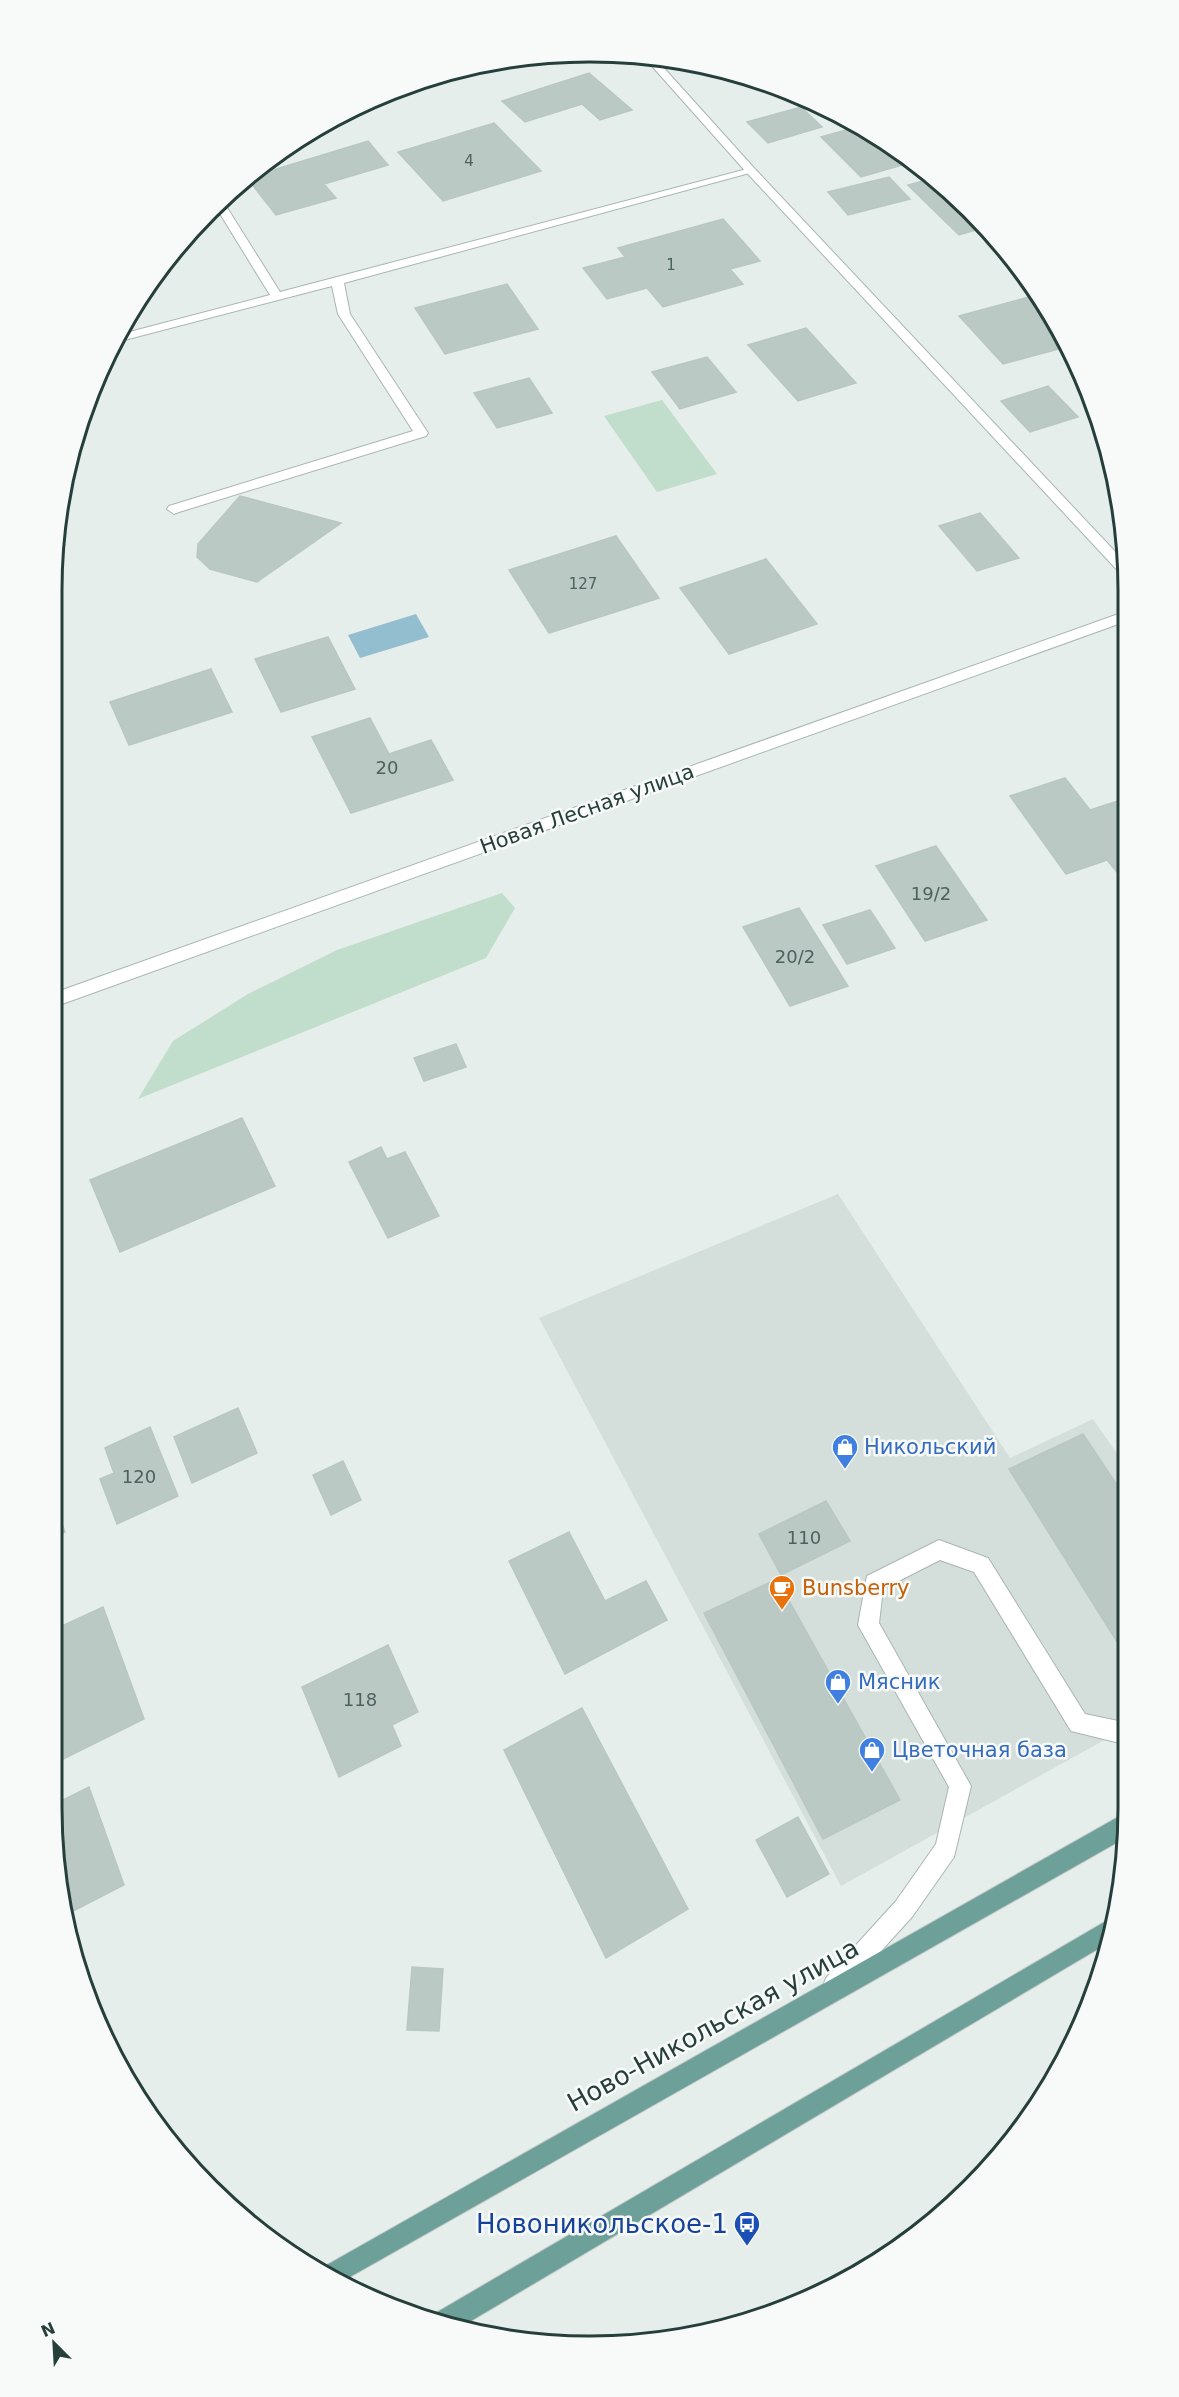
<svg xmlns="http://www.w3.org/2000/svg" width="1179" height="2397" font-family="'DejaVu Sans',sans-serif">
<style>
.built{fill:#d4dedb}
.green{fill:#c1ddcc}
.water{fill:#92becf}
.building{fill:#bbc9c5;stroke:#b9c7c3;stroke-width:1.5}
.lines{fill:none;stroke-linecap:round;stroke-linejoin:round}
.service-casing{stroke:#a9b6b3;stroke-width:2}
.minor-casing{stroke:#a9b6b3;stroke-width:2}
.primary-casing{stroke:#c2c9c8;stroke-width:2}
.service{fill:#fff;fill-rule:evenodd}
.minor{fill:#fff;fill-rule:evenodd}
.primary{fill:#6ea09a;fill-rule:evenodd}
.labels{text-anchor:middle;dominant-baseline:central;stroke-width:5;stroke-linejoin:round;paint-order:stroke}
.far-number-label{font-size:15px;fill:#4b625e}
.number-label{font-size:18px;fill:#4b625e}
.street-label{font-size:21px;fill:#263f3b;stroke:#f7faf9}
.shop-label{font-size:21px;fill:#366cbe;stroke:#f7faf9;text-anchor:start}
.food-label{font-size:21px;fill:#c56008;stroke:#f7faf9;text-anchor:start}
.near-street-label{font-size:26px;fill:#263f3b;stroke:#f7faf9}
.near-transit-label{font-size:26px;fill:#164399;stroke:#f7faf9;text-anchor:end}
.rim{fill:none;stroke:#263f3b;stroke-width:3}
</style>
<rect width="100%" height="100%" fill="#e6eeeb"/>
<path class="built" d="M 838,1194 L 1010,1458 L 1093,1419 L 1127,1468 L 1128,1727 L 841,1886 L 539,1318 Z"/>
<path class="green" d="M 662,400 L 717,474 L 657,492 L 604,416 Z
M 502,893 L 515,908 L 486,958 L 138,1099 L 173,1041 L 248,994 L 337,950 Z"/>
<path class="water" d="M 416,614 L 429,637 L 360,658 L 348,635 Z"/>
<path class="building" d="M 589,73 L 632,110 L 600,120 L 582,104 L 525,122 L 502,101 Z
M 771,84 L 796,92 L 798,93 L 783,97 Z
M 801,107 L 822,127 L 768,143 L 747,122 Z
M 494,123 L 541,171 L 443,201 L 398,152 Z
M 857,127 L 916,161 L 861,177 L 821,137 Z
M 368,141 L 388,165 L 324,184 L 336,198 L 276,215 L 247,178 Z
M 889,177 L 910,199 L 848,215 L 828,192 Z
M 933,178 L 983,228 L 959,235 L 908,185 Z
M 723,219 L 760,261 L 730,269 L 743,284 L 663,307 L 647,288 L 607,299 L 583,268 L 625,257 L 618,248 Z
M 507,284 L 538,329 L 445,354 L 415,308 Z
M 1036,295 L 1066,347 L 1003,364 L 959,316 Z
M 806,328 L 856,383 L 798,401 L 748,345 Z
M 707,357 L 736,392 L 680,409 L 652,372 Z
M 529,378 L 552,413 L 497,428 L 474,393 Z
M 1048,386 L 1078,417 L 1030,432 L 1001,401 Z
M 240,496 L 341,523 L 257,582 L 210,569 L 197,557 L 198,544 Z
M 980,513 L 1019,558 L 977,571 L 939,526 Z
M 616,536 L 659,598 L 549,633 L 509,570 Z
M 766,559 L 817,624 L 729,654 L 680,588 Z
M 328,637 L 355,689 L 281,712 L 255,659 Z
M 211,669 L 232,712 L 129,745 L 110,702 Z
M 370,718 L 389,754 L 431,740 L 453,780 L 351,813 L 312,737 Z
M 1065,778 L 1090,810 L 1124,799 L 1125,869 L 1117,872 L 1107,860 L 1066,874 L 1010,796 Z
M 936,846 L 987,920 L 925,941 L 876,866 Z
M 799,908 L 848,986 L 790,1006 L 743,927 Z
M 870,910 L 895,948 L 847,964 L 823,925 Z
M 456,1044 L 466,1067 L 424,1081 L 414,1058 Z
M 242,1118 L 275,1186 L 120,1252 L 90,1180 Z
M 381,1147 L 387,1159 L 405,1152 L 439,1216 L 388,1238 L 349,1162 Z
M 238,1408 L 257,1453 L 192,1483 L 174,1437 Z
M 150,1427 L 178,1496 L 117,1524 L 100,1479 L 114,1473 L 105,1448 Z
M 1083,1434 L 1127,1500 L 1127,1658 L 1009,1469 Z
M 343,1461 L 361,1500 L 331,1515 L 313,1475 Z
M 51,1495 L 65,1532 L 51,1538 Z
M 826,1501 L 850,1541 L 781,1575 L 759,1534 Z
M 569,1532 L 605,1601 L 646,1581 L 667,1620 L 565,1674 L 509,1561 Z
M 777,1579 L 900,1800 L 823,1839 L 704,1613 Z
M 103,1607 L 144,1719 L 51,1765 L 51,1631 Z
M 388,1645 L 418,1712 L 392,1725 L 401,1746 L 339,1777 L 302,1687 Z
M 582,1708 L 688,1909 L 606,1958 L 504,1750 Z
M 89,1787 L 124,1885 L 69,1913 L 51,1806 Z
M 798,1817 L 829,1874 L 787,1897 L 756,1840 Z
M 412,1967 L 443,1969 L 439,2031 L 407,2030 Z"/>
<g class="lines">
<g class="service-casing">
<path id="service" d="M 747,169 L 757,171 L 344,283 L 350,314 L 428,433 L 426,436 L 179,512 L 174,514 L 167,509 L 169,506 L 413,431 L 338,314 L 332,286 L 113,343 L 118,335 L 270,295 L 214,204 L 221,198 L 280,292 Z
M 939,1540 L 988,1558 L 1085,1714 L 1128,1723 L 1128,1745 L 1071,1731 L 974,1572 L 940,1560 L 883,1589 L 879,1623 L 971,1786 L 954,1857 L 912,1917 L 842,1994 L 834,1997 L 826,1994 L 823,1986 L 826,1978 L 896,1901 L 936,1844 L 949,1787 L 858,1625 L 867,1576 Z"/>
</g>
<g class="minor-casing">
<path id="minor" d="M 643,56 L 654,57 L 755,169 L 1123,560 L 1124,574 L 1119,572 L 747,173 Z
M 1124,612 L 1124,622 L 51,1008 L 51,994 Z"/>
</g>
<g class="primary-casing">
<path id="primary" d="M 1127,1815 L 1125,1838 L 341,2282 L 318,2270 L 1118,1817 Z
M 1113,1917 L 1116,1918 L 1108,1943 L 459,2328 L 432,2320 L 434,2314 Z"/>
</g>
<use href="#service" class="service"/>
<use href="#minor" class="minor"/>
<use href="#primary" class="primary"/>
</g>
<defs>
<g id="shop-pin" transform="scale(1.35)"><path d="M0 17L-7.5 6A9.5 9.5 0 1 1 7.5 6Z" fill="#3f7fe0" stroke="#f7faf9"/><path d="M-5-2.5h2.3a2.7 3.5 0 0 1 5.4 0H5L5.5 6h-11ZM-1.5-2.5h3a1.5 2.3 0 0 0-3 0Z" fill="#fff"/></g>
<g id="cafe-pin" transform="scale(1.35)"><path d="M0 17L-7.5 6A9.5 9.5 0 1 1 7.5 6Z" fill="#e8710a" stroke="#f7faf9"/><path d="M-5.5-4.5H6V0H3Q3 3.5 0 3.5H-2.5Q-5.5 3.5-5.5 0ZM3-3.2v2h1.7v-2ZM-6 4.5H4V6H-6Z" fill="#fff"/></g>
<g id="bus-pin" transform="scale(1.35)"><path d="M0 17L-7.5 6A9.5 9.5 0 1 1 7.5 6Z" fill="#1a4fb4" stroke="#f7faf9"/><path d="M-5-6H5V4H4V6H2V4H-2V6H-4V4H-5ZM-3.5-4V0h7V-4ZM-3.5 1.2v1.5H-2V1.2ZM2 1.2v1.5H3.5V1.2Z" fill="#fff"/></g>
</defs>
<g fill-rule="evenodd">
<use href="#shop-pin" x="845" y="1447"/>
<use href="#cafe-pin" x="782" y="1588"/>
<use href="#shop-pin" x="838" y="1682"/>
<use href="#shop-pin" x="872" y="1750"/>
<use href="#bus-pin" x="747" y="2224"/>
</g>
<g class="labels">
<g class="far-number-label">
<text x="469" y="161">4</text>
<text x="671" y="265">1</text>
<text x="583" y="584">127</text>
</g>
<g class="number-label">
<text x="387" y="767">20</text>
<text x="931" y="893">19/2</text>
<text x="795" y="956">20/2</text>
<text x="139" y="1476">120</text>
<text x="804" y="1537">110</text>
<text x="360" y="1699">118</text>
</g>
<g class="street-label">
<text transform="translate(587 809) rotate(-20)">Новая Лесная улица</text>
</g>
<g class="shop-label">
<text x="864" y="1447">Никольский</text>
<text x="858" y="1682">Мясник</text>
<text x="892" y="1750">Цветочная база</text>
</g>
<g class="food-label">
<text x="802" y="1588">Bunsberry</text>
</g>
<g class="near-street-label">
<text transform="translate(713 2025) rotate(-29)">Ново-Никольская улица</text>
</g>
<g class="near-transit-label">
<text x="728" y="2224">Новоникольское-1</text>
</g>
</g>
<path d="M0 0H1179V2397H0ZM590 62H590A528 528 0 0 1 1118 590V1808A528 528 0 0 1 590 2336H590A528 528 0 0 1 62 1808V590A528 528 0 0 1 590 62Z" fill="#f7faf9" fill-rule="evenodd"/>
<path class="rim" d="M590 62H590A528 528 0 0 1 1118 590V1808A528 528 0 0 1 590 2336H590A528 528 0 0 1 62 1808V590A528 528 0 0 1 590 62Z"/>
<g transform="translate(54 2343) rotate(336)" stroke="#f7faf9" stroke-width="4.5" paint-order="stroke">
<path d="M0-4.5L10 22L0 15L-10 22Z" fill="#263f3b"/>
<text y="-9" font-size="16" font-weight="bold" text-anchor="middle" fill="#263f3b">N</text>
</g>
</svg>
